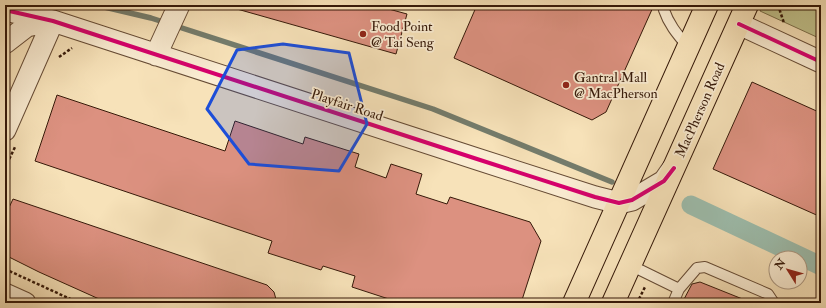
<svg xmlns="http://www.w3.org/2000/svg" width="826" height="308" font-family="'IM FELL Double Pica',serif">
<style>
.green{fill:#c1c28c;stroke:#7c6e4a}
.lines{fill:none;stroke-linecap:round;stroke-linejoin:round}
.stream{stroke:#747c6c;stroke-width:5.5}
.canal{stroke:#9dbeae;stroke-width:19}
.building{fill:#dc9180;stroke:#361909}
.service-casing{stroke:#664b35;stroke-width:12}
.minor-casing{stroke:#664b35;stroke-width:23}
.primary-casing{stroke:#361909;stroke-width:24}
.path{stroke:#361909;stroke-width:2.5;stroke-dasharray:3 2;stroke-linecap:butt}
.service{stroke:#faecd2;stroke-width:10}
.minor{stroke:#faecd2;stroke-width:21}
.primary{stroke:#f7e2b9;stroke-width:22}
.cycleway-casing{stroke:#faecd2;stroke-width:6}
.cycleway{stroke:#d6006c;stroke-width:4}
.marked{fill:#1d4ed8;fill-opacity:0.2;stroke:#1d4ed8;stroke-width:3;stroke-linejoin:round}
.poi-dot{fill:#8f2418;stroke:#faecd2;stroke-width:1.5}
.labels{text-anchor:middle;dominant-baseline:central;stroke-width:3.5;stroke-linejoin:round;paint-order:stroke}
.poi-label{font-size:14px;fill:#361909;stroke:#faecd2;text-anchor:start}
.street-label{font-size:14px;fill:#361909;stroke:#faecd2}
</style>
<rect width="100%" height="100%" fill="#f7e2b9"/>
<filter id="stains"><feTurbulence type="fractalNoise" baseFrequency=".005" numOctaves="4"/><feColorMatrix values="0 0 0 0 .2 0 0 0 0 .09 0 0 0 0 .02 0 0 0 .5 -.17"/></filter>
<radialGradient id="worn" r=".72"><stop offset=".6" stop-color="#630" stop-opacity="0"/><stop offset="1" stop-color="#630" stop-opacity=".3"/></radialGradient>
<path class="green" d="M 763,5 L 821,5 L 821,39 L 760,11 Z"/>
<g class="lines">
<path class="stream" d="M 96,5 L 151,18 L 433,109 L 612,182"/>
<path class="canal" d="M 691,205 L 821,266"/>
</g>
<path class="building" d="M 238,5 L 374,5 L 407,14 L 396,54 L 237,9 Z
M 477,5 L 654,5 L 606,112 L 592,120 L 454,58 Z
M 752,82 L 821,113 L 821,217 L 713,169 Z
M 57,95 L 225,151 L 235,121 L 303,144 L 305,137 L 359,154 L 355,167 L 386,178 L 391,164 L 422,174 L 416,194 L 447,204 L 450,197 L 530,222 L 541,241 L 521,303 L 401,303 L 352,287 L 355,276 L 323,266 L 321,270 L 268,253 L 272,241 L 35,161 Z
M 13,199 L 267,285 L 274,292 L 277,303 L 108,303 L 39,272 L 5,255 L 5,216 Z
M 700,282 L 750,302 L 750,303 L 682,303 L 692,284 Z"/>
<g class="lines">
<g class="service-casing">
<path id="service" d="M 666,5 L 664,10 C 669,25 678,35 688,47
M 630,265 L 679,289 L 697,268 L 705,267 L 768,294 L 774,303
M 673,303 L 679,289"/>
</g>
<g class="minor-casing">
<path id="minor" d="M 5,10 L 53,21 L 477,159 L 595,197 L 619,203 L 632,200 L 664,181 L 673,168
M 739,24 L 821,62
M 5,43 L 27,26 L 50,21
M 156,55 L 179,5
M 5,130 L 53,21
M 5,294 L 25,303"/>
</g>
<g class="primary-casing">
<path id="primary" d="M 574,303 L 707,5
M 613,303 L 747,5"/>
</g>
<path class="path" d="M 778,5 L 784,23
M 59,57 L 72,48
M 5,168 L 15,147
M 5,269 L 79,303
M 639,299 L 645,287"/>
<use href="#service" class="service"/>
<use href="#minor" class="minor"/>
<use href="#primary" class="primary"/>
<g class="cycleway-casing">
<path id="cycleway" d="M 5,10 L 53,21 L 477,159 L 595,197 L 619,203 L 632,200 L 664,181 L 674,168
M 739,24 L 821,62"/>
</g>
<use href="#cycleway" class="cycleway"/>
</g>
<path class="marked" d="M 283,44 L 349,53 L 367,124 L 339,171 L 249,164 L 207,109 L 237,50 Z"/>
<g class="poi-dot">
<circle cx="363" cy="34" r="4"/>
<circle cx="566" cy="85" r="4"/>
</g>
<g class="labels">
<g class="poi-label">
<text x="371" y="26">Food Point<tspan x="371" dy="16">@ Tai Seng</tspan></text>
<text x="574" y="77">Gantral Mall<tspan x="574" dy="16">@ MacPherson</tspan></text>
</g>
<g class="street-label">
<text transform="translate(347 105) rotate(18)">Playfair Road</text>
<text transform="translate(700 110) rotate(-66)">MacPherson Road</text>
</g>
</g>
<rect width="826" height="308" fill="none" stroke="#f7e2b9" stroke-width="20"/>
<rect x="6" y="6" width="814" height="296" fill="none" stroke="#361909" stroke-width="2"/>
<rect x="10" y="10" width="806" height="288" fill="none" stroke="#361909"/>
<g transform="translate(788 270) rotate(307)"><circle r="19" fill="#faecd2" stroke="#ac9882"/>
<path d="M0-3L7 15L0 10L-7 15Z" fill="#8f2418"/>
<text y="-6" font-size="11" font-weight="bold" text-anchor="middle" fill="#361909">N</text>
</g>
<rect width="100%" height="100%" filter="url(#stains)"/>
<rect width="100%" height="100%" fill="url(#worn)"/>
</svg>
